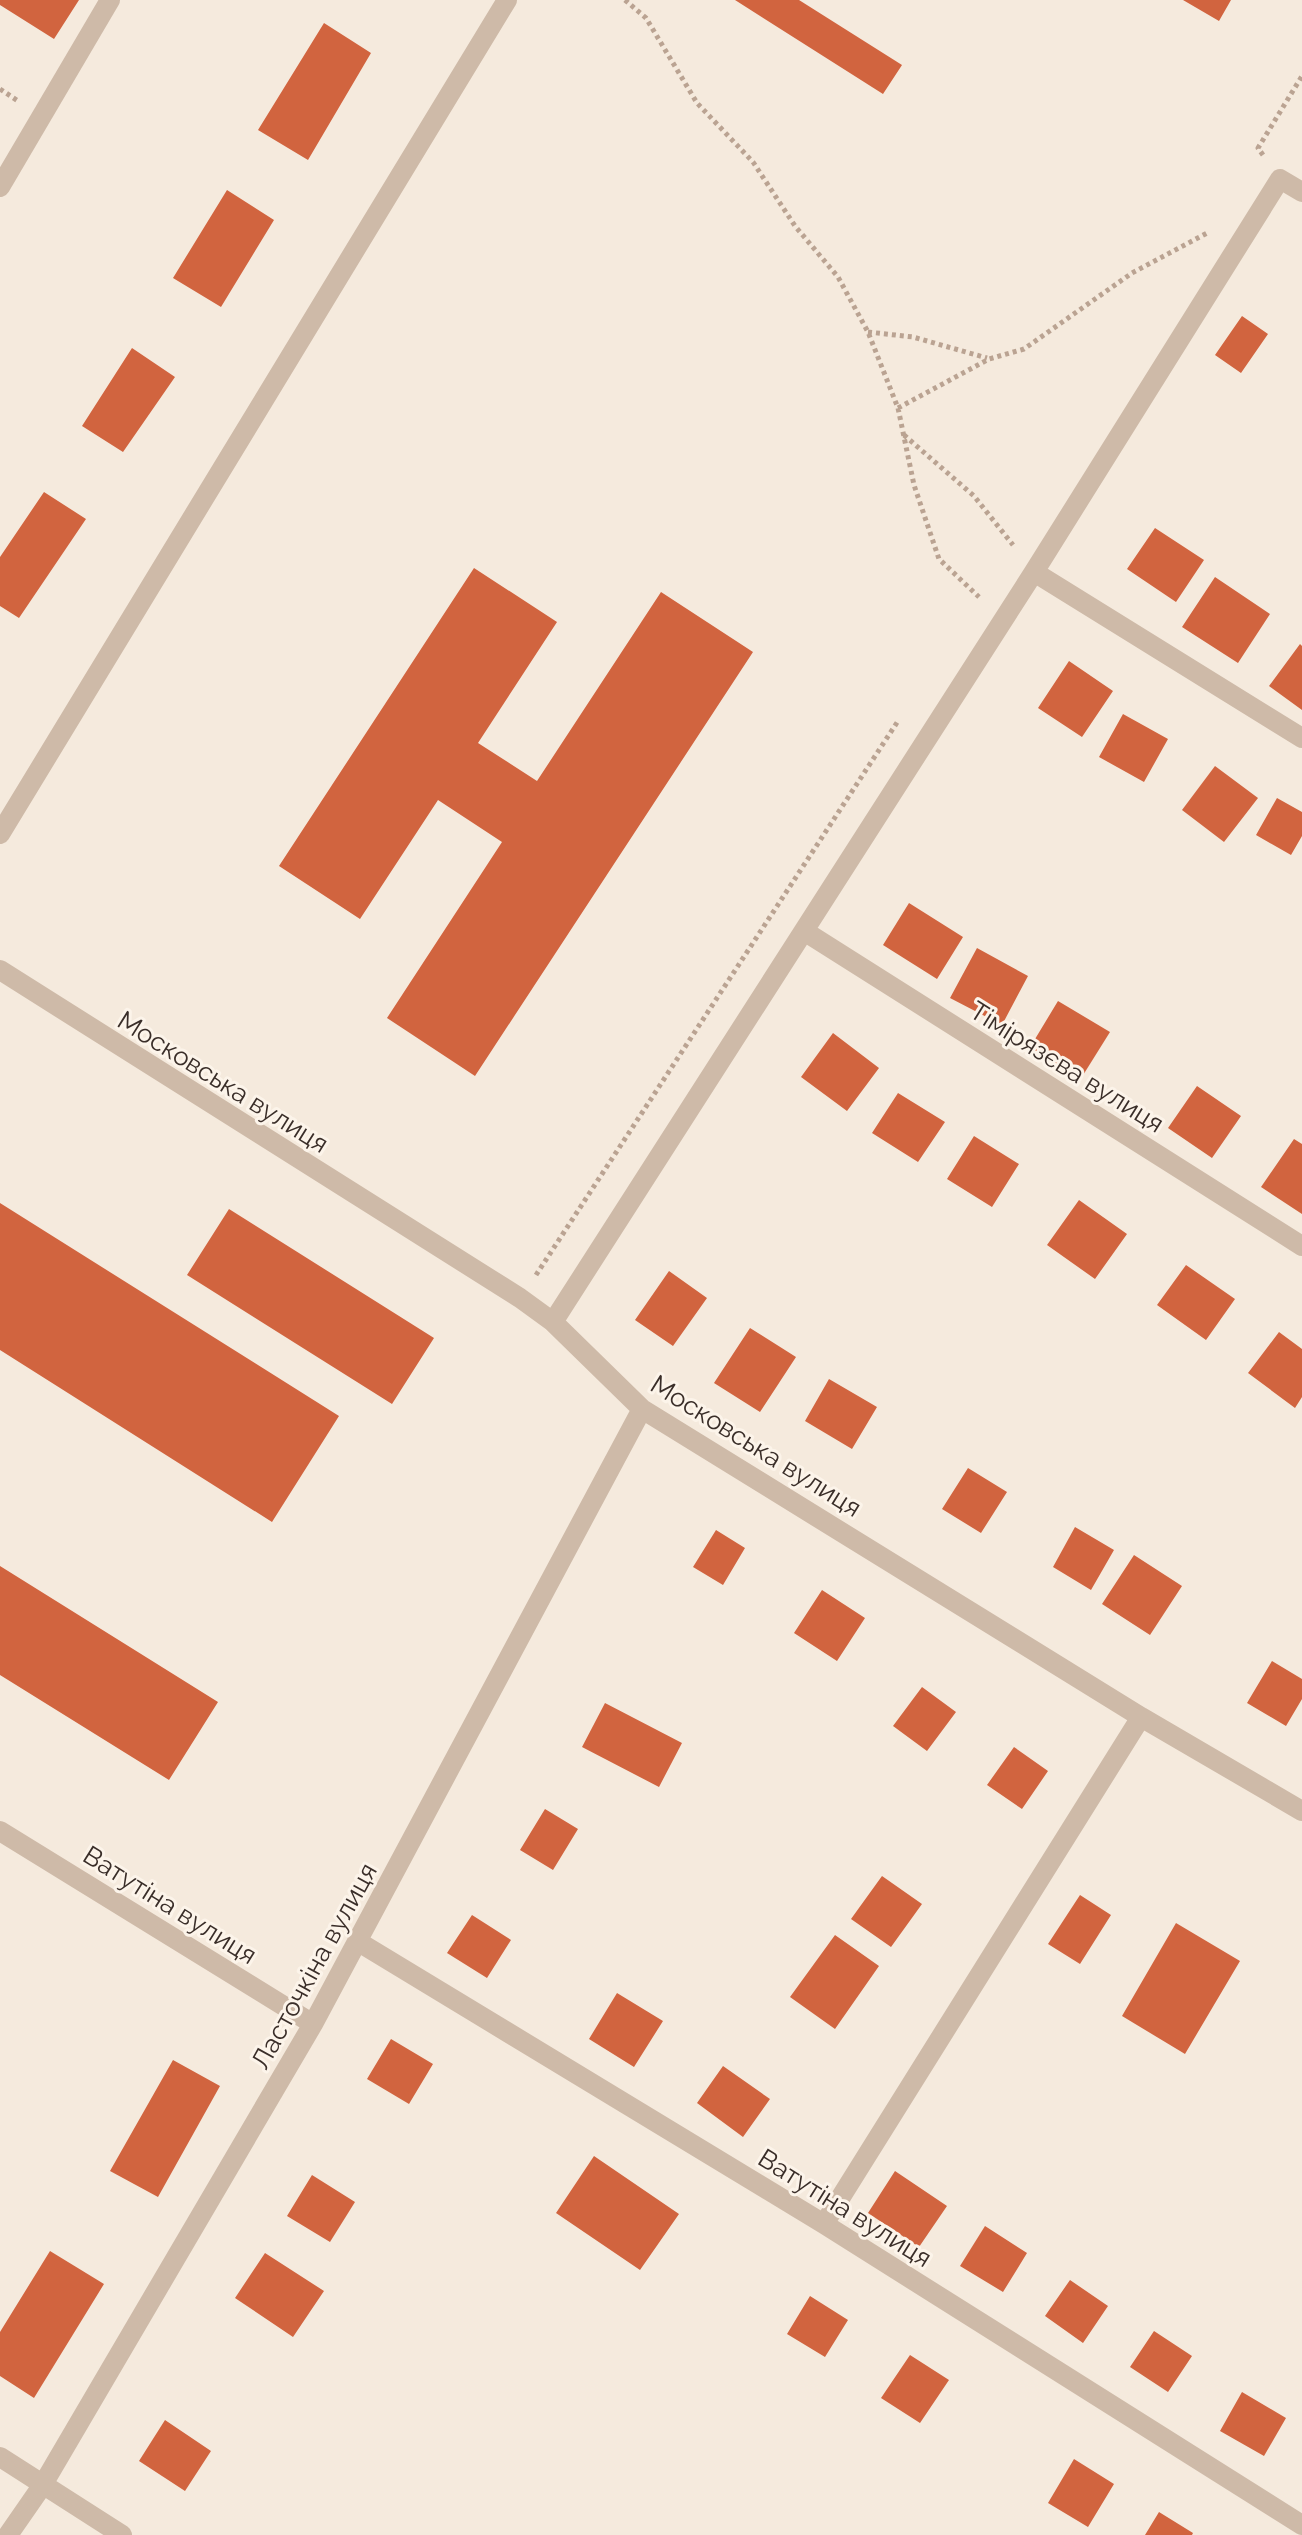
<svg xmlns="http://www.w3.org/2000/svg" width="1302" height="2535" font-family="Raleway,sans-serif">
<style>
.building{fill:#d1643f}
.lines{fill:none;stroke-linecap:round;stroke-linejoin:round}
.path{stroke:#baa392;stroke-width:5;stroke-dasharray:4 4;stroke-linecap:butt}
.minor{stroke:#cebaa8;stroke-width:20}
.labels{text-anchor:middle;dominant-baseline:central;stroke-width:6;stroke-linejoin:round;paint-order:stroke}
.street-label{font-size:26px;fill:#3a2e29;stroke:#fcf4ea}
</style>
<rect width="100%" height="100%" fill="#f5eadd"/>
<path class="building" d="M 0,0 L 79,0 L 54,39 L 0,5 Z
M 735,0 L 799,0 L 902,65 L 883,94 Z
M 1183,0 L 1231,0 L 1219,21 Z
M 324,23 L 371,53 L 308,160 L 258,130 Z
M 227,190 L 274,220 L 221,307 L 173,278 Z
M 1242,316 L 1268,334 L 1241,373 L 1215,355 Z
M 132,348 L 175,377 L 123,452 L 82,426 Z
M 44,492 L 86,519 L 19,618 L 0,606 L 0,557 Z
M 1155,528 L 1204,560 L 1176,602 L 1127,569 Z
M 474,568 L 557,622 L 478,743 L 537,781 L 661,592 L 753,652 L 475,1076 L 387,1018 L 502,842 L 438,800 L 360,919 L 279,866 Z
M 1215,577 L 1270,614 L 1238,663 L 1182,627 Z
M 1300,644 L 1302,646 L 1302,710 L 1269,686 Z
M 1069,661 L 1113,691 L 1082,737 L 1038,708 Z
M 1123,714 L 1168,739 L 1144,782 L 1099,757 Z
M 1215,766 L 1258,798 L 1224,842 L 1182,810 Z
M 1277,798 L 1302,812 L 1302,836 L 1291,855 L 1256,835 Z
M 909,903 L 963,937 L 937,979 L 883,945 Z
M 977,948 L 1028,976 L 1002,1025 L 950,998 Z
M 1058,1001 L 1110,1032 L 1080,1080 L 1029,1049 Z
M 833,1033 L 879,1068 L 847,1111 L 801,1077 Z
M 1197,1086 L 1241,1116 L 1212,1158 L 1168,1128 Z
M 898,1093 L 945,1122 L 918,1162 L 872,1133 Z
M 974,1136 L 1019,1164 L 992,1207 L 947,1179 Z
M 1294,1139 L 1302,1144 L 1302,1214 L 1261,1187 Z
M 1079,1200 L 1127,1234 L 1095,1279 L 1047,1245 Z
M 0,1203 L 339,1416 L 272,1522 L 0,1350 Z
M 229,1209 L 434,1338 L 392,1404 L 187,1275 Z
M 1186,1265 L 1235,1299 L 1206,1340 L 1157,1305 Z
M 669,1271 L 707,1298 L 673,1346 L 635,1320 Z
M 750,1328 L 796,1357 L 760,1412 L 714,1383 Z
M 1279,1332 L 1302,1349 L 1302,1397 L 1295,1408 L 1248,1373 Z
M 829,1379 L 877,1407 L 852,1449 L 805,1421 Z
M 968,1468 L 1007,1492 L 981,1533 L 942,1509 Z
M 1075,1527 L 1114,1550 L 1091,1590 L 1053,1567 Z
M 716,1530 L 745,1548 L 723,1585 L 693,1567 Z
M 1134,1555 L 1182,1586 L 1150,1635 L 1102,1604 Z
M 0,1566 L 218,1702 L 169,1780 L 0,1675 Z
M 822,1590 L 865,1618 L 837,1661 L 794,1633 Z
M 1272,1661 L 1302,1679 L 1302,1699 L 1286,1726 L 1247,1703 Z
M 922,1687 L 956,1712 L 927,1751 L 893,1726 Z
M 605,1703 L 682,1743 L 659,1787 L 582,1747 Z
M 1014,1747 L 1048,1771 L 1022,1809 L 987,1785 Z
M 545,1809 L 578,1829 L 553,1870 L 520,1850 Z
M 882,1876 L 922,1904 L 891,1947 L 851,1919 Z
M 1080,1895 L 1111,1915 L 1080,1964 L 1048,1944 Z
M 472,1915 L 511,1940 L 487,1978 L 447,1953 Z
M 1176,1923 L 1240,1961 L 1185,2054 L 1122,2016 Z
M 835,1935 L 879,1966 L 835,2029 L 790,1997 Z
M 617,1993 L 663,2021 L 634,2067 L 589,2039 Z
M 391,2039 L 433,2064 L 409,2104 L 367,2079 Z
M 173,2060 L 220,2086 L 158,2197 L 110,2171 Z
M 723,2066 L 770,2099 L 743,2137 L 697,2103 Z
M 594,2156 L 679,2214 L 640,2270 L 556,2213 Z
M 895,2171 L 947,2206 L 919,2247 L 868,2213 Z
M 312,2175 L 355,2202 L 330,2242 L 287,2216 Z
M 985,2226 L 1027,2253 L 1003,2292 L 960,2266 Z
M 50,2251 L 104,2284 L 34,2398 L 0,2376 L 0,2332 Z
M 265,2253 L 324,2291 L 293,2337 L 235,2298 Z
M 1070,2280 L 1108,2306 L 1083,2343 L 1045,2316 Z
M 810,2296 L 848,2320 L 825,2357 L 787,2334 Z
M 1154,2331 L 1192,2356 L 1168,2392 L 1130,2367 Z
M 910,2355 L 949,2380 L 920,2423 L 881,2398 Z
M 1242,2392 L 1286,2418 L 1264,2456 L 1220,2431 Z
M 165,2420 L 211,2451 L 185,2491 L 139,2461 Z
M 1074,2459 L 1114,2484 L 1088,2527 L 1048,2503 Z
M 1159,2512 L 1193,2533 L 1192,2535 L 1145,2535 Z"/>
<g class="lines">
<path class="path" d="M 625,0 L 646,18 L 697,103 L 753,162 L 795,226 L 838,277 L 868,332 L 898,408 L 914,485 L 939,559 L 979,597
M 0,89 L 18,101
M 1263,155 L 1258,148 L 1302,76
M 868,332 L 913,337 L 987,358
M 898,408 L 989,359 L 1024,349 L 1132,273 L 1209,232
M 904,435 L 974,496 L 1013,545
M 536,1275 L 898,721"/>
<path class="minor" d="M 0,187 L 110,0
M 1034,572 L 1302,738
M 0,834 L 507,0
M 804,931 L 1302,1246
M 0,970 L 520,1298 L 553,1322 L 642,1409 L 1141,1717 L 1302,1811
M 553,1322 L 1034,572 L 1280,179 L 1302,192
M 0,1831 L 313,2024
M 357,1941 L 824,2224 L 1302,2525
M 824,2224 L 1141,1717
M 0,2457 L 122,2535
M 8,2535 L 42,2486 L 313,2024 L 642,1409"/>
</g>
<g class="labels">
<g class="street-label">
<text transform="translate(1067 1067) rotate(32)">Тімірязєва вулиця</text>
<text transform="translate(223 1082) rotate(32)">Московська вулиця</text>
<text transform="translate(756 1446) rotate(32)">Московська вулиця</text>
<text transform="translate(170 1905) rotate(32)">Ватутіна вулиця</text>
<text transform="translate(314 1966) rotate(-61)">Ласточкіна вулиця</text>
<text transform="translate(845 2208) rotate(32)">Ватутіна вулиця</text>
</g>
</g>
</svg>
